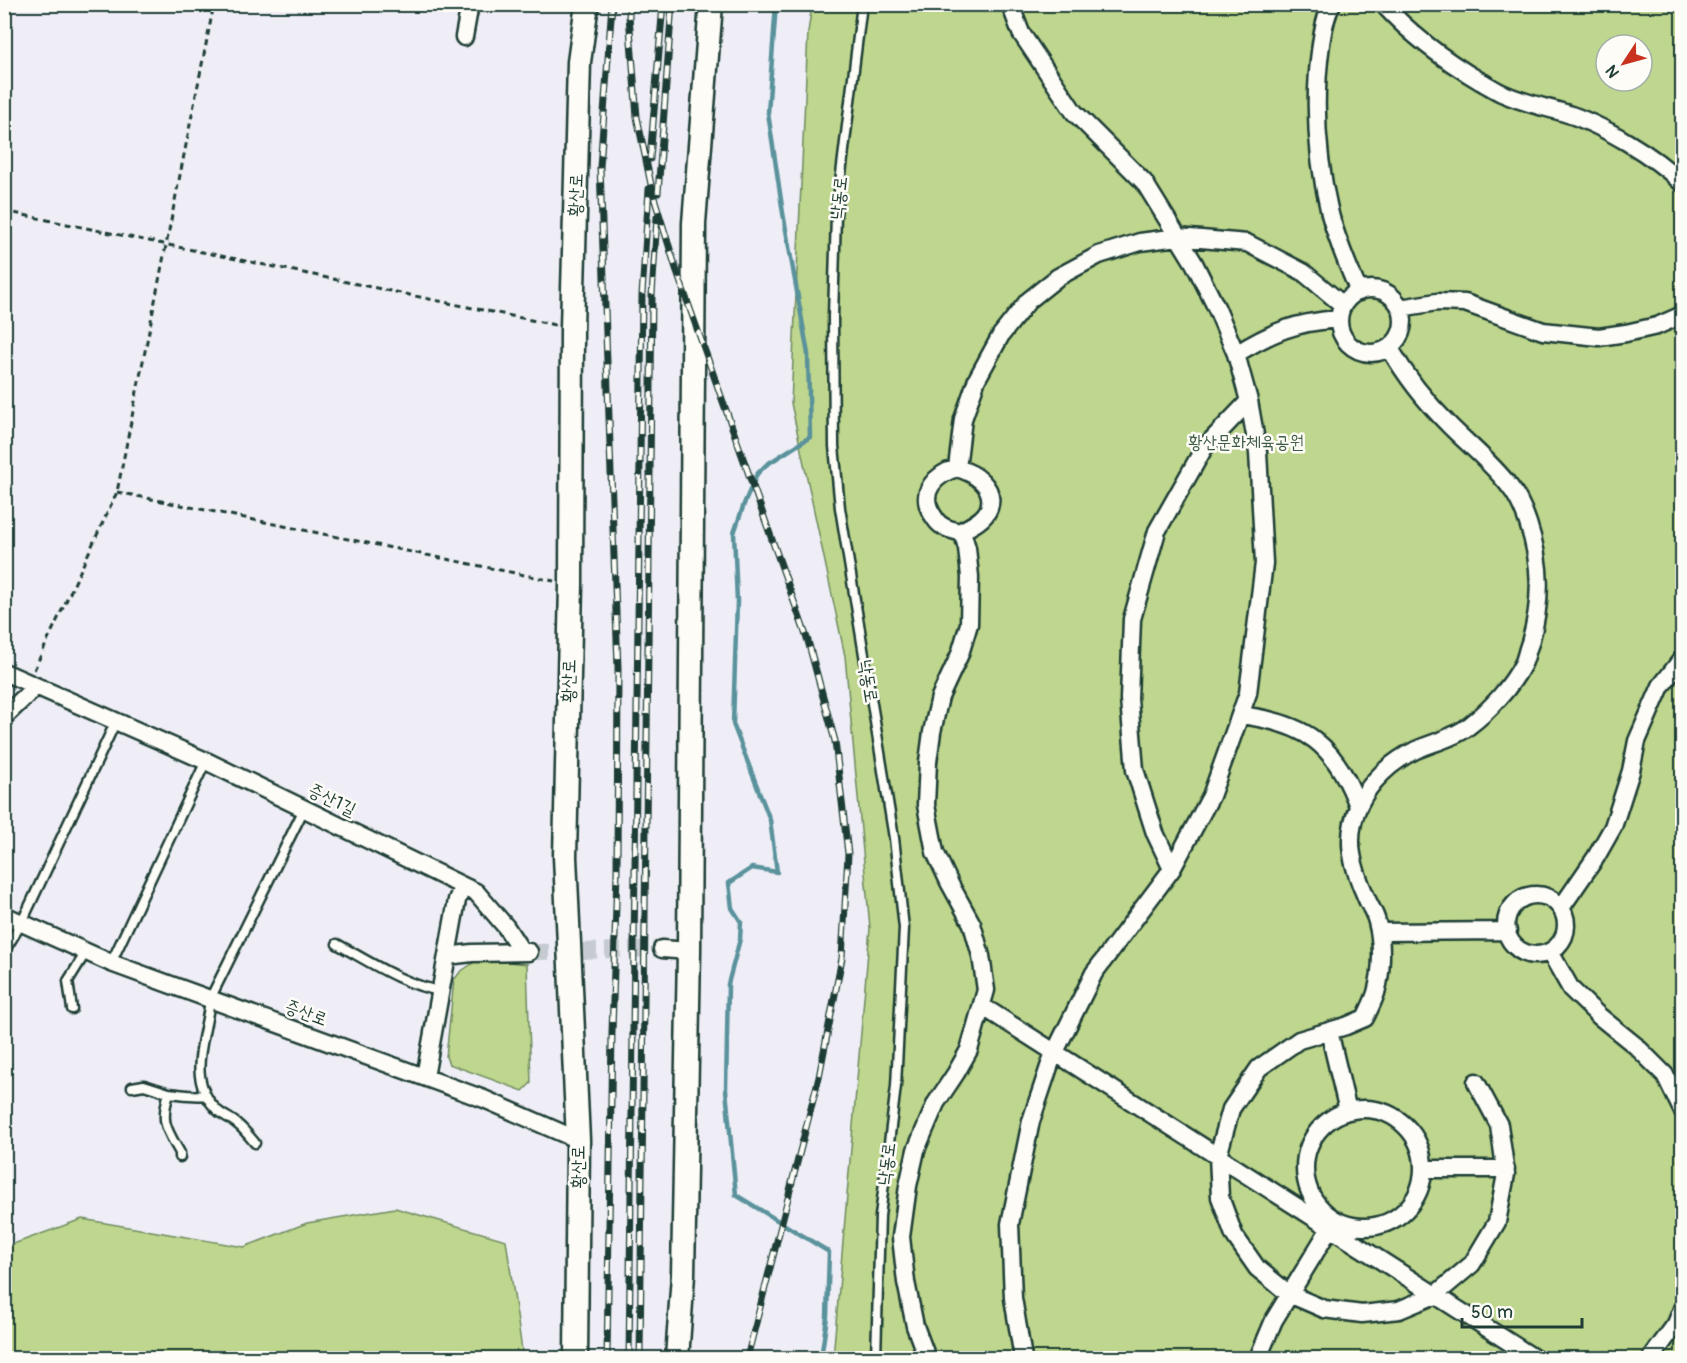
<svg xmlns="http://www.w3.org/2000/svg" width="1687" height="1363" font-family="Pangolin,'Poor Story',sans-serif">
<style>
.green{fill:#bed68d;stroke:#6e8a60;stroke-width:1.5;fill-rule:evenodd}
.lines{fill:none;stroke-linecap:round;stroke-linejoin:round}
.stream{stroke:#5a929c;stroke-width:4.5}
.street-tunnel{stroke:#c5cbd0;stroke-width:16;stroke-dasharray:16 8;stroke-linecap:butt}
.lane-casing{stroke:#1f3d34;stroke-width:13}
.street-casing{stroke:#1f3d34;stroke-width:21}
.secondary-casing{stroke:#1f3d34;stroke-width:27}
.path{stroke:#1f3d34;stroke-width:3;stroke-dasharray:6 4.5;stroke-linecap:butt}
.lane{stroke:#fdfcf7;stroke-width:8}
.street{stroke:#fdfcf7;stroke-width:16}
.secondary{stroke:#fdfcf7;stroke-width:22}
.rail-casing{stroke:#1f3d34;stroke-width:7}
.rail{stroke:#fdfcf7;stroke-width:4.5;stroke-dasharray:14;stroke-linecap:butt}
.labels{text-anchor:middle;dominant-baseline:central;stroke-width:5;stroke-linejoin:round;paint-order:stroke}
.street-label{font-size:18px;fill:#1f3d34;stroke:#fdfcf7}
.park-label{font-size:18px;fill:#3f5c46;stroke:#fdfcf7}
</style>
<rect width="100%" height="100%" fill="#efeef7"/>
<filter id="ink" filterUnits="userSpaceOnUse"><feTurbulence type="fractalNoise" baseFrequency=".0167" numOctaves="2"/><feDisplacementMap in="SourceGraphic" scale="12" xChannelSelector="R" yChannelSelector="G"/><feConvolveMatrix kernelMatrix="1 2 1 2 8 2 1 2 1" color-interpolation-filters="sRGB"/></filter>
<g filter="url(#ink)">
<path class="green" d="M 812,5 L 1682,5 L 1682,1358 L 833,1358 L 870,928 L 845,656 L 791,403 L 808,32 ZM 1606,45 L 1642,45 L 1642,81 L 1606,81 Z
M 479,959 L 527,964 L 531,1083 L 523,1091 L 449,1064 L 446,1057 L 454,980 L 460,972 Z
M 395,1208 L 506,1240 L 522,1350 L 521,1358 L 5,1358 L 5,1247 L 82,1219 L 244,1247 L 307,1223 Z"/>
<g class="lines">
<path class="stream" d="M 776,4 L 768,113 L 783,213 L 808,354 L 810,437 L 766,465 L 757,474 L 744,504 L 734,533 L 737,601 L 733,724 L 770,820 L 777,872 L 752,868 L 729,883 L 732,908 L 741,922 L 740,939 L 728,984 L 726,1090 L 736,1195 L 829,1252 L 827,1317 L 821,1358"/>
<path class="street-tunnel" d="M 533,952 L 662,949"/>
<g class="lane-casing">
<path id="lane" d="M 862,4 L 836,215 L 833,317 L 834,446 L 840,508 L 894,838 L 904,928 L 896,1086 L 880,1216 L 876,1358
M 337,944 C 370,962 404,985 441,991
M 4,952 L 21,924 L 116,721
M 111,963 L 206,761
M 72,1009 L 68,981 L 86,952
M 132,1087 L 144,1085 L 169,1093
M 255,1143 C 249,1136 243,1128 236,1123 C 230,1118 222,1115 217,1110 C 184,1077 207,1036 210,999 L 304,809
M 180,1157 L 180,1153 C 166,1128 160,1122 169,1093 C 181,1094 194,1097 206,1095"/>
</g>
<g class="street-casing">
<path id="street" d="M 1010,4 L 1021,33 L 1074,112 L 1144,182 L 1194,263 L 1217,309 L 1236,354 L 1249,401 L 1258,452 L 1264,563 L 1248,693 L 1211,796 L 1172,869 L 1094,973 L 1052,1058 L 1031,1121 L 1010,1224 L 1013,1298 L 1023,1358
M 1332,4 C 1325,17 1323,31 1321,44 C 1313,100 1317,159 1330,214 C 1337,241 1348,266 1359,292
M 1383,4 C 1411,35 1444,60 1480,81 C 1488,85 1496,91 1504,94 C 1524,103 1545,107 1565,113 C 1601,124 1655,156 1682,183
M 464,37 L 470,4
M1339 321a32 32 0 1 1 64 0a32 32 0 1 1-64 0Z
M 1400,308 L 1437,302 L 1465,303 L 1543,331 L 1599,337 L 1626,333 L 1657,326 L 1682,315
M 1389,347 C 1405,375 1427,403 1450,426 C 1470,446 1493,464 1510,487 C 1518,497 1524,511 1528,523 C 1542,565 1542,601 1530,643 C 1527,650 1526,658 1523,664 C 1511,687 1490,710 1469,726 C 1454,738 1434,742 1416,750 C 1392,761 1370,781 1359,805 C 1344,838 1352,866 1366,897 C 1369,905 1375,913 1377,922 C 1383,944 1382,971 1376,993 C 1373,1002 1369,1010 1365,1018 L 1346,1026 L 1299,1040 L 1259,1068 L 1231,1109 L 1218,1156 L 1220,1197 L 1234,1235 L 1257,1268 L 1289,1294 L 1324,1309 L 1362,1314 L 1399,1310 L 1435,1295 L 1472,1264 L 1497,1222 L 1506,1174 L 1499,1125 L 1476,1082
M 1236,354 C 1272,332 1296,322 1339,319
M 957,468 C 974,473 996,486 989,508 C 985,520 969,527 959,532 C 953,530 946,529 941,525 C 937,523 935,518 932,514 C 918,492 936,474 957,468 L 963,419 L 977,379 L 1001,335 L 1028,301 L 1058,277 L 1099,255 L 1140,242 L 1178,237 L 1247,243 L 1303,272 L 1343,305
M 4,672 L 206,761 L 463,886 L 457,900 L 425,1077
M 1240,715 C 1306,723 1335,744 1358,806
M 4,717 L 36,686
M 1172,869 L 1155,833 L 1135,770 L 1129,699 L 1132,619 L 1157,531 L 1204,448 L 1249,401
M 463,886 L 476,892 L 506,927 L 522,952
M1506 925a30 30 0 1 1 60 0a30 30 0 1 1-60 0Z
M 1561,908 L 1596,857 L 1613,827 L 1631,771 L 1637,741 L 1661,686 L 1682,659
M 4,915 L 111,963 L 484,1099 L 578,1140
M 1379,932 L 1508,931
M 662,949 L 689,951
M 1550,952 L 1571,989 L 1599,1016 L 1636,1046 L 1665,1075 L 1682,1110
M 447,956 L 472,953 L 529,952
M 982,1006 L 1534,1358
M 1329,1031 L 1348,1111
M1305 1168a59 59 0 1 1 118 0a59 59 0 1 1-118 0Z
M 1424,1169 L 1506,1169
M 927,1358 L 915,1326 L 906,1282 L 901,1237 L 908,1186 L 916,1150 L 936,1103 L 956,1073 L 969,1050 L 986,990 L 981,956 L 972,924 L 950,884 L 935,852 L 926,805 L 928,762 L 932,732 L 940,697 L 960,654 L 969,624 L 970,577 L 967,548 L 962,531
M 1258,1358 L 1274,1320 L 1330,1228
M 1651,1358 L 1676,1324 L 1682,1309"/>
</g>
<g class="secondary-casing">
<path id="secondary" d="M 576,1358 L 578,1140 L 565,857 L 571,584 L 572,328 L 579,62 L 587,4
M 677,1358 L 683,1275 L 689,951 L 694,223 L 711,4"/>
</g>
<path class="path" d="M 4,211 L 555,325
M 117,492 L 554,581
M 34,670 L 117,492 L 214,4"/>
<use href="#lane" class="lane"/>
<use href="#street" class="street"/>
<use href="#secondary" class="secondary"/>
<g class="rail-casing">
<path id="rail" d="M 630,4 L 629,16 L 637,117 L 653,194 L 678,275 L 808,641 L 835,741 L 848,854 L 842,958 L 819,1077 L 747,1358
M 650,159 L 663,4
M 658,193 L 672,4
M 607,1358 L 612,1033 L 617,872 L 618,668 L 600,167 L 612,4
M 629,1358 L 642,295 L 649,189
M 640,1358 L 652,296 L 657,217"/>
</g>
<use href="#rail" class="rail"/>
</g>
</g>
<g class="labels">
<g class="street-label">
<text transform="translate(576 195) rotate(-88)">황산로</text>
<text transform="translate(839 198) rotate(-84)">낙동로</text>
<text transform="translate(569 681) rotate(-89)">황산로</text>
<text transform="translate(868 681) rotate(81)">낙동로</text>
<text transform="translate(332 800) rotate(26)">증산1길</text>
<text transform="translate(306 1013) rotate(20)">증산로</text>
<text transform="translate(887 1164) rotate(-83)">낙동로</text>
<text transform="translate(578 1167) rotate(-90)">황산로</text>
</g>
<g class="park-label">
<text x="1246" y="442">황산문화체육공원</text>
</g>
</g>
<rect width="1687" height="1363" fill="none" stroke="#fdfcf7" stroke-width="24"/>
<rect x="12" y="12" width="1663" height="1339" fill="none" stroke="#1f3d34" stroke-width="2" filter="url(#ink)"/>
<g transform="translate(1624 63) rotate(234)"><circle r="28" fill="#fdfcf7" stroke="#a4b0a9" stroke-width="1.5"/>
<path d="M0-4.5L10 22L0 15L-10 22Z" fill="#c8321e"/>
<text y="-9" font-size="16" font-weight="bold" text-anchor="middle" fill="#1f3d34">N</text>
</g>
<path d="M1462 1318v9h120v-9" fill="none" stroke="#1f3d34" stroke-width="3"/>
<text x="1471" y="1318" font-size="18" fill="#1f3d34" stroke="#fdfcf7" stroke-width="4.5" paint-order="stroke">50 m</text>
</svg>
